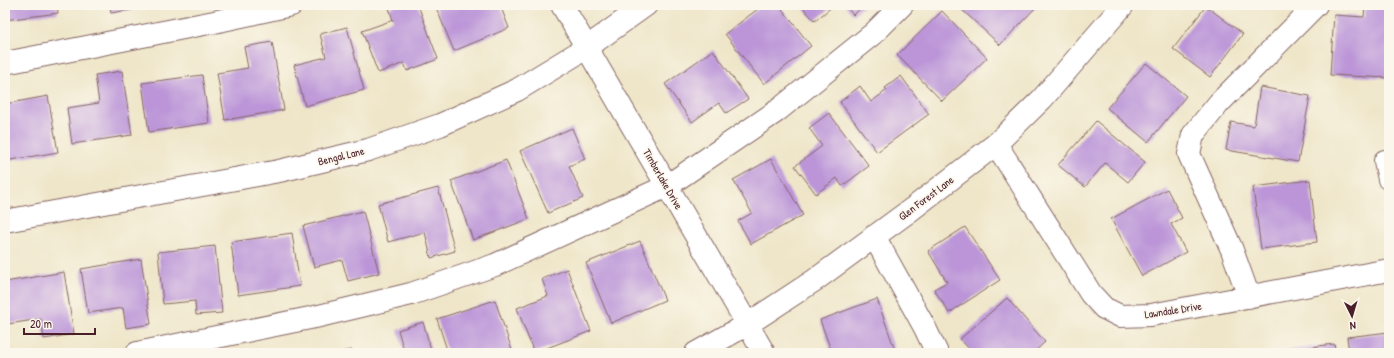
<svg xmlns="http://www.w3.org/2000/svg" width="1394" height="358" font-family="'Patrick Hand',sans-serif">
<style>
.building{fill:#bb95d8}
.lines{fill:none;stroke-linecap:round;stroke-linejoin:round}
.minor-casing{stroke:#846562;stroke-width:24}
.minor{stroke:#fff;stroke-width:22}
.labels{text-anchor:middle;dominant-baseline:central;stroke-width:3.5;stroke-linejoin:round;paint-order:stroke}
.street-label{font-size:11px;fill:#4a1f2b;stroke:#fbf7ec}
</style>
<rect width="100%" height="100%" fill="#fbf7ec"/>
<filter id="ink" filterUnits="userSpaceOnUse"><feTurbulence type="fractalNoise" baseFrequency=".025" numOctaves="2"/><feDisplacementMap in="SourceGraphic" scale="8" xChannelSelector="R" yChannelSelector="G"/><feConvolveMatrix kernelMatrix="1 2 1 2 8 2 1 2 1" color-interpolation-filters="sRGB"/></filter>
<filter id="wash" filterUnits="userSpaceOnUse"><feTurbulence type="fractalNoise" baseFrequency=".012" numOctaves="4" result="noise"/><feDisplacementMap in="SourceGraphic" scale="16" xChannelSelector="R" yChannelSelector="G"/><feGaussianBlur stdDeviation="0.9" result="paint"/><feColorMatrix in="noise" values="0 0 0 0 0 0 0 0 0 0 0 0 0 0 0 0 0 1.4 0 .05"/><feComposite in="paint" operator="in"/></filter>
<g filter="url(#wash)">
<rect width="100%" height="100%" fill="#efe6c9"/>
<g id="blocks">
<path class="building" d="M 5,5 L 57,5 L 58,13 L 5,20 Z
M 110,5 L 135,5 L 136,9 L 111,13 Z
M 396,5 L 418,5 L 438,59 L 407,71 L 404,63 L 378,73 L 362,31 L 393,20 L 389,8 Z
M 435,5 L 500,5 L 509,28 L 454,51 Z
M 763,5 L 779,5 L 811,46 L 764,84 L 725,34 Z
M 800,5 L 834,5 L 815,21 Z
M 845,5 L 865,5 L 853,15 Z
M 957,5 L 1038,5 L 1000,45 Z
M 1237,5 L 1247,5 L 1243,10 Z
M 1365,5 L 1389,5 L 1389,78 L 1330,75 L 1334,15 L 1364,17 Z
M 1206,6 L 1243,34 L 1210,77 L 1173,49 Z
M 942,11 L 987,58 L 942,101 L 897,55 Z
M 347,27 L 364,90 L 305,106 L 294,65 L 326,57 L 320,34 Z
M 272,42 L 284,110 L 225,120 L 217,73 L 248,68 L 244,47 Z
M 713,50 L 748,99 L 726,113 L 719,103 L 692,122 L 665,84 Z
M 1146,63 L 1186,96 L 1148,142 L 1107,108 Z
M 122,71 L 132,135 L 72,144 L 67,108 L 99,103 L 95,75 Z
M 202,75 L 209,123 L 149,132 L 142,83 Z
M 901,76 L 929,114 L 877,152 L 840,102 L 860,86 L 871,102 L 887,90 L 885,88 Z
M 1260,87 L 1310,96 L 1298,162 L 1226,150 L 1231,122 L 1254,126 Z
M 48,96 L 58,152 L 5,161 L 5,104 Z
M 829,113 L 869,166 L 842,186 L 837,178 L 816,194 L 795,166 L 822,146 L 809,128 Z
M 1096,121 L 1145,162 L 1128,182 L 1105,163 L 1085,187 L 1058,165 Z
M 572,128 L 585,159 L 569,166 L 583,198 L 548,213 L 520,151 Z
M 771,159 L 803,215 L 751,244 L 738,221 L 752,213 L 733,180 Z
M 506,160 L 529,219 L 473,240 L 451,181 Z
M 1310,180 L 1317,242 L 1261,249 L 1253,187 Z
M 438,188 L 455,251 L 431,258 L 425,232 L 388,242 L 378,204 Z
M 1167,189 L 1182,218 L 1171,224 L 1186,252 L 1142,276 L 1111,219 Z
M 363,211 L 379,273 L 348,281 L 342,260 L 314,267 L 303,226 Z
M 965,227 L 1000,280 L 949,313 L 934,289 L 947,282 L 928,251 Z
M 292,233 L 300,286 L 238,295 L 231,242 Z
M 640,241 L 665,300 L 611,323 L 586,263 Z
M 215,246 L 222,313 L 196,315 L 195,301 L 163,304 L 158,252 Z
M 141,259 L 151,324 L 126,328 L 123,308 L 88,313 L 81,269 Z
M 567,269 L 591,331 L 534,353 L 517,308 L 548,296 L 542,279 Z
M 64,272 L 74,334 L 44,339 L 41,319 L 8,324 L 5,306 L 5,282 Z
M 1007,298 L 1045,342 L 1033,353 L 973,353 L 960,339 Z
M 877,299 L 896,353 L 832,353 L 820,320 Z
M 495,300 L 513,353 L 448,353 L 437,319 Z
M 423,322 L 432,353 L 397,353 L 404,351 L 398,330 Z
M 1389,332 L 1389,353 L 1349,353 L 1347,337 Z
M 1334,344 L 1336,353 L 1273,353 L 1273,352 Z
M 352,350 L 352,353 L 339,353 L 339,352 Z"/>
</g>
</g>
<g filter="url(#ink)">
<use href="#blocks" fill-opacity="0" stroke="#846562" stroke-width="1"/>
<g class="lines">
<g class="minor-casing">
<path id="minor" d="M 562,5 L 764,353
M 5,63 L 214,22 L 291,5
M 996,144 L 1091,294 L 1104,308 L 1120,316 L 1151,315 L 1389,270
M 1385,161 L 1389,179
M 5,221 L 279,171 L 368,150 L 440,125 L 517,90 L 586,48 L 646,5
M 874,236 L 925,328 L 937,353
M 1249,297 L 1232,250 L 1189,154 L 1193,135 L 1219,103 L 1316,5
M 137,353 L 315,317 L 411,294 L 495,265 L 667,186 L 777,111 L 874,33 L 902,5
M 696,353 L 748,324 L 815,280 L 912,209 L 996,144 L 1042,99 L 1123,5"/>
</g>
<use href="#minor" class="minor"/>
</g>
</g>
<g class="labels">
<g class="street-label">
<text transform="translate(341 156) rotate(-14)">Bengal Lane</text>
<text transform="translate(663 179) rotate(60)">Timberlake Drive</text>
<text transform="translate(926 198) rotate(-37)">Glen Forest Lane</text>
<text transform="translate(1173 310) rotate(-9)">Lawndale Drive</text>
</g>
</g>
<rect width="1394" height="358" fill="none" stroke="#fbf7ec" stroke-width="20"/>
<g transform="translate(1352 316) rotate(175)" stroke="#fbf7ec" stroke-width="3" paint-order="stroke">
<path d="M0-3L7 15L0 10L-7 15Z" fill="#4a1f2b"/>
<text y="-6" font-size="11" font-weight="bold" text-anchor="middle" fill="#4a1f2b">N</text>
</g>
<path d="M24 328v6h71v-6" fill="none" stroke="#4a1f2b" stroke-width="2"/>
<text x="30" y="328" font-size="12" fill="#4a1f2b" stroke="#fbf7ec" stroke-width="3" paint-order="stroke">20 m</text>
</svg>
